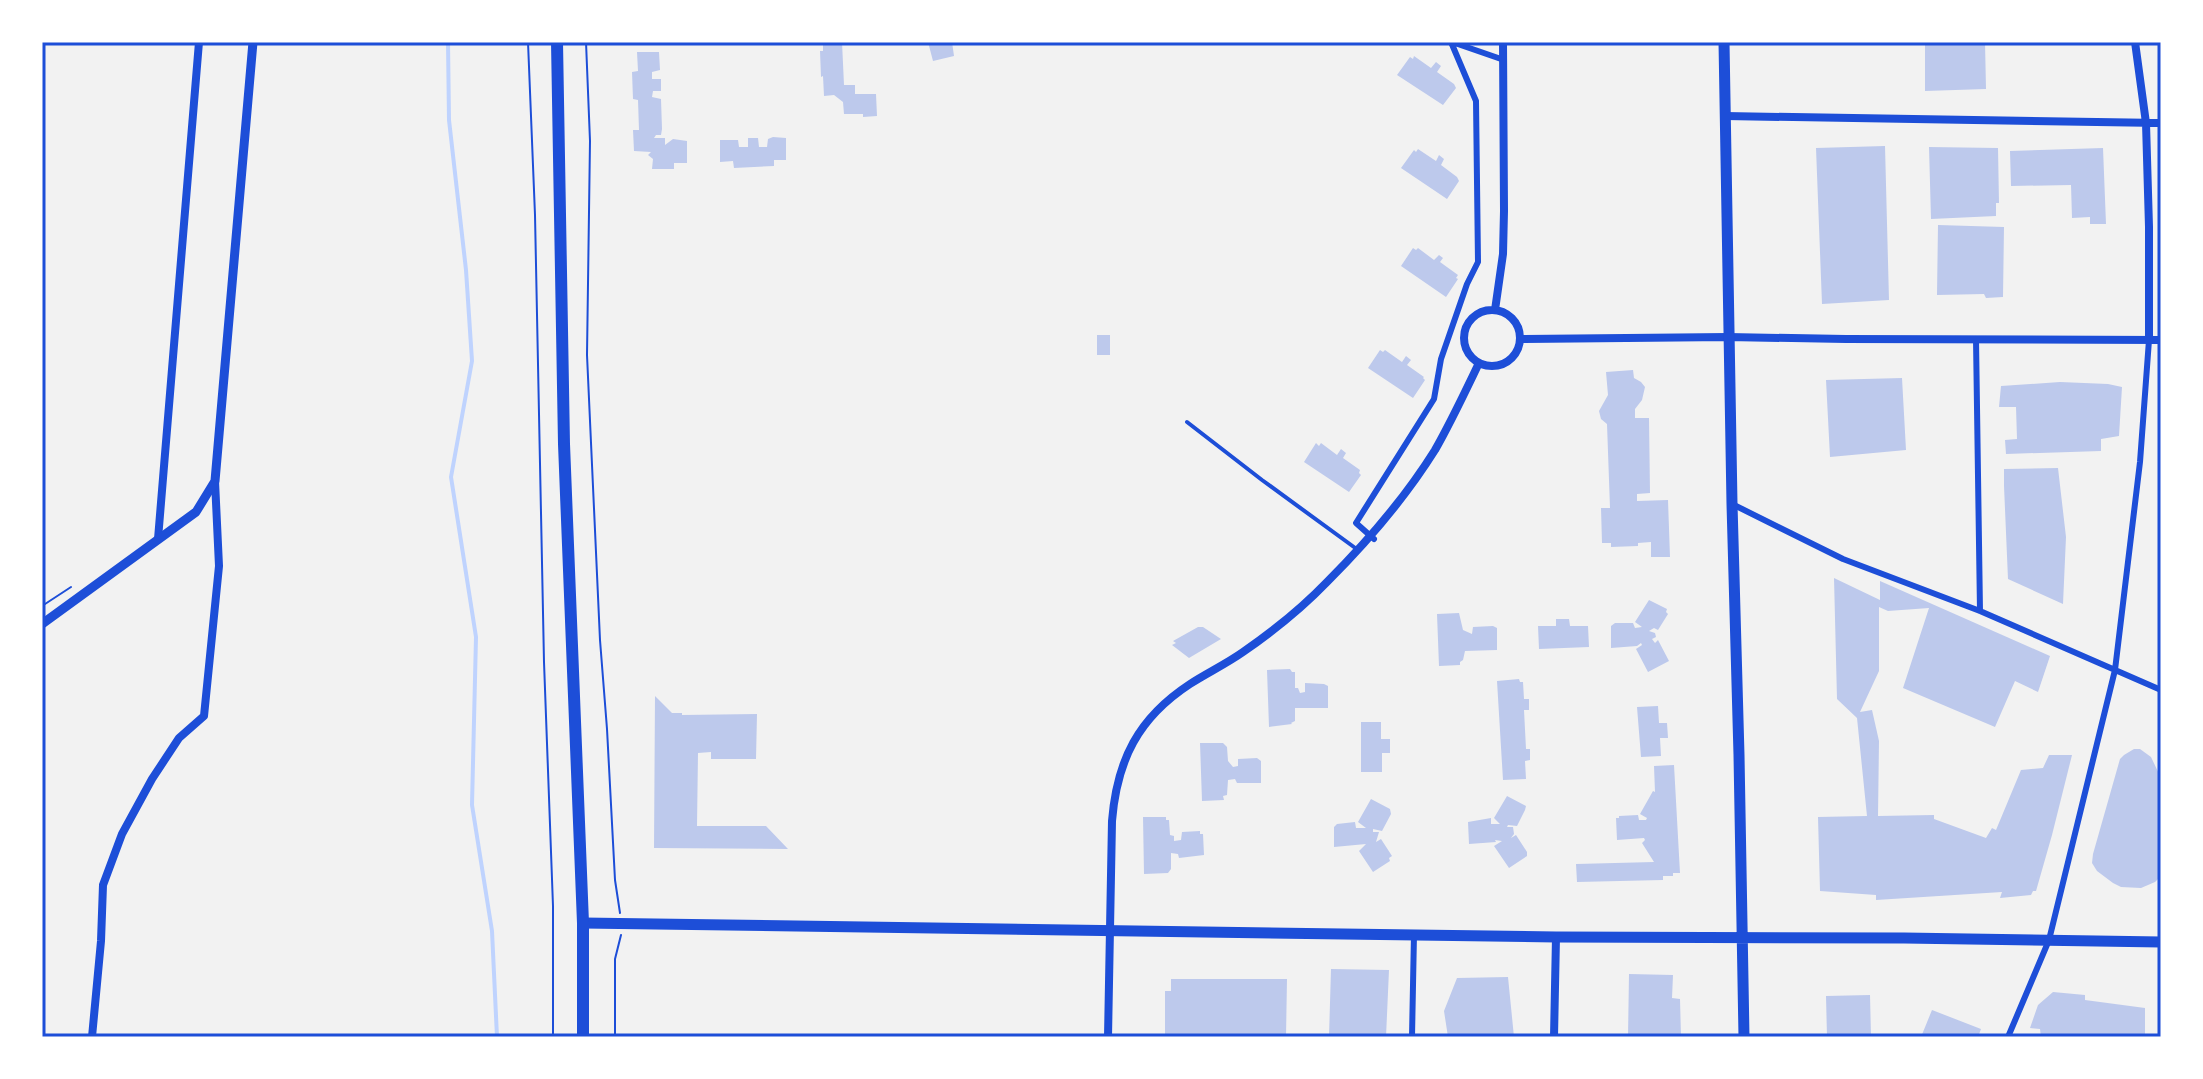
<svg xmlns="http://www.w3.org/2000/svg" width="2203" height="1079" font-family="Commissioner,sans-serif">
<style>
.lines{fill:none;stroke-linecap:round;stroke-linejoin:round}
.stream{stroke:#bfd3fe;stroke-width:4}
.building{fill:#bdc9ec}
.path{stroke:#1d4ed8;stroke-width:2}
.service{stroke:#1d4ed8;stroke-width:4}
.pedestrian{stroke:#1d4ed8;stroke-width:6}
.minor{stroke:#1d4ed8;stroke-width:8}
.tertiary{stroke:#1d4ed8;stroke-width:9}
.secondary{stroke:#1d4ed8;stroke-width:11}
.primary{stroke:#1d4ed8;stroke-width:12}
.neatline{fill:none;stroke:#1d4ed8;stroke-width:3}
</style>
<rect width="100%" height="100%" fill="#f2f2f2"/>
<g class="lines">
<path class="stream" d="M 448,42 L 449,120 L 466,270 L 472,361 L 451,477 L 476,637 L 472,805 L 492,931 L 497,1037"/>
</g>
<path class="building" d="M 823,42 L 842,42 L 844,85 L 855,85 L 855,94 L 876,94 L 877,116 L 863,117 L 863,114 L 844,114 L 843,102 L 834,95 L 824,96 L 823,76 L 821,77 L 820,51 L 823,51 Z
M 928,42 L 952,42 L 954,56 L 933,61 Z
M 1925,42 L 1985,42 L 1986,89 L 1925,91 Z
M 637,52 L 659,52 L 660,70 L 652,72 L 652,79 L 661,79 L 661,91 L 653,91 L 652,97 L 661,99 L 662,129 L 661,135 L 656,135 L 654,138 L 665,138 L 665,145 L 673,139 L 687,141 L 687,163 L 674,163 L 674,169 L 652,169 L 653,159 L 648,155 L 651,152 L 634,151 L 633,130 L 639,130 L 638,100 L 633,99 L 632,72 L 638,71 Z
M 1414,56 L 1431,68 L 1436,62 L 1441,66 L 1437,72 L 1454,84 L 1456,88 L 1443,105 L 1397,75 L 1410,57 L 1413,59 Z
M 773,137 L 786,138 L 786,160 L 774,160 L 774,166 L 734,168 L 733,161 L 720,162 L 720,140 L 738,140 L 739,147 L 748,147 L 748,138 L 758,138 L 759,147 L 767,147 L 768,139 Z
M 1885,146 L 1889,300 L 1822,304 L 1816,148 Z
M 1929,147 L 1998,148 L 1999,203 L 1996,203 L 1996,216 L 1931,219 Z
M 2103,148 L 2106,224 L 2090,224 L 2090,217 L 2072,218 L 2071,185 L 2011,186 L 2010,151 Z
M 1418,149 L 1436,161 L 1439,155 L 1444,159 L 1441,165 L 1457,177 L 1459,181 L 1447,199 L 1401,168 L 1414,150 L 1416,152 Z
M 1938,225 L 2004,227 L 2003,297 L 1986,298 L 1984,294 L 1937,295 Z
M 1413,248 L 1416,250 L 1418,248 L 1434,260 L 1439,255 L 1443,258 L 1440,262 L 1458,275 L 1456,278 L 1458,279 L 1446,297 L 1401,266 Z
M 1097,335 L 1110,335 L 1110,355 L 1097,355 Z
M 1380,350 L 1383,352 L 1385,350 L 1402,362 L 1406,356 L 1411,360 L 1407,365 L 1424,377 L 1423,378 L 1425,380 L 1413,398 L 1368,368 Z
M 1633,370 L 1634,378 L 1641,382 L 1645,387 L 1642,400 L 1635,409 L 1635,418 L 1649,418 L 1650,493 L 1637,494 L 1637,501 L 1668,500 L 1670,557 L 1651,557 L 1651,542 L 1638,543 L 1638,546 L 1611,547 L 1611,543 L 1602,543 L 1601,508 L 1610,508 L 1607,424 L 1601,419 L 1599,411 L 1608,395 L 1606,372 Z
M 1902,378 L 1906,450 L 1830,457 L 1826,380 Z
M 2060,382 L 2108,384 L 2122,387 L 2119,436 L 2101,439 L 2101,451 L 2006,454 L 2005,440 L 2017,439 L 2016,407 L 1999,407 L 2001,386 Z
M 1316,443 L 1319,446 L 1321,443 L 1337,455 L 1341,449 L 1346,453 L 1343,458 L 1360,470 L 1359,473 L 1361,475 L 1349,492 L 1304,462 Z
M 2058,468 L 2066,537 L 2063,604 L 2008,579 L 2004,486 L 2004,469 Z
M 1834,578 L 1880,600 L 1880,581 L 2050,656 L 2038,692 L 2015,681 L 1995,727 L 1903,688 L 1929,608 L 1888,611 L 1879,607 L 1879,671 L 1860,712 L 1872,710 L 1879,741 L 1878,816 L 1934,815 L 1934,819 L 1986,838 L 1992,828 L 1996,830 L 2021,770 L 2043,768 L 2049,755 L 2072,755 L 2052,835 L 2036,891 L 2033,891 L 2031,895 L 2000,898 L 2002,892 L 1876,900 L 1876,895 L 1820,891 L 1818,817 L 1867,816 L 1857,718 L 1837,699 Z
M 1649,600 L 1667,609 L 1666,612 L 1668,614 L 1658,630 L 1654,628 L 1649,631 L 1655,633 L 1656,637 L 1652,639 L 1655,643 L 1658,640 L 1669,661 L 1648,672 L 1636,649 L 1642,645 L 1641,643 L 1637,646 L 1611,648 L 1611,626 L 1615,623 L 1633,623 L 1635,628 L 1642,627 L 1635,622 Z
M 1459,613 L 1463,630 L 1472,634 L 1473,627 L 1493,626 L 1497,628 L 1497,650 L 1465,651 L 1463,660 L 1460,662 L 1460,665 L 1439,666 L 1437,614 Z
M 1556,619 L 1569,619 L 1570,626 L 1588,626 L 1589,647 L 1539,649 L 1538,626 L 1556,626 Z
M 1198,627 L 1203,627 L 1221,639 L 1189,658 L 1172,645 L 1176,643 L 1173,641 Z
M 1290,669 L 1292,672 L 1295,672 L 1295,688 L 1298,688 L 1300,693 L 1305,692 L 1305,683 L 1324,684 L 1328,686 L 1328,708 L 1295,708 L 1295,721 L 1291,723 L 1292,724 L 1269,727 L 1267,670 Z
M 1519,679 L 1520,682 L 1523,682 L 1524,699 L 1529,699 L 1529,710 L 1524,710 L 1526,749 L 1530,749 L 1530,760 L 1525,761 L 1526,779 L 1503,780 L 1497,681 Z
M 655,696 L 672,713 L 682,713 L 682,715 L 757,714 L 756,759 L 711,759 L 711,752 L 698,753 L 697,826 L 766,826 L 788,849 L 654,848 Z
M 1658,706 L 1659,723 L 1667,723 L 1668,738 L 1660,738 L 1661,756 L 1641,757 L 1637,707 Z
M 1361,722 L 1381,722 L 1381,739 L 1390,739 L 1390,753 L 1382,753 L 1382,772 L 1361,772 Z
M 1200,743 L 1223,743 L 1227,747 L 1228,761 L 1233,767 L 1238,766 L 1238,759 L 1257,758 L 1261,761 L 1261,783 L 1237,783 L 1235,779 L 1228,780 L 1227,795 L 1223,796 L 1224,800 L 1202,801 Z
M 2134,749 L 2140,749 L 2151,757 L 2161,778 L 2161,876 L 2155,882 L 2141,888 L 2121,887 L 2113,883 L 2097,871 L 2092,863 L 2093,854 L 2120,759 L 2124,755 Z
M 1674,765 L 1680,873 L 1673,873 L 1673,876 L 1663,876 L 1663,880 L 1577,882 L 1576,864 L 1654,862 L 1642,843 L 1645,840 L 1644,838 L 1617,840 L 1616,818 L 1619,818 L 1619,816 L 1638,815 L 1639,820 L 1646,820 L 1647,818 L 1640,814 L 1653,791 L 1655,792 L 1654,766 Z
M 1507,796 L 1526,806 L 1525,810 L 1517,826 L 1508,825 L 1507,827 L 1513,827 L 1514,834 L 1511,838 L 1516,835 L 1527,852 L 1527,856 L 1509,868 L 1494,846 L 1502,841 L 1495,840 L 1496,842 L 1469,844 L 1468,822 L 1491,818 L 1491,824 L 1500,824 L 1494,818 Z
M 1371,799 L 1390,809 L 1391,814 L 1382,831 L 1373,829 L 1373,832 L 1379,832 L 1376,842 L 1381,839 L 1392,856 L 1389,858 L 1390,861 L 1373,872 L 1359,851 L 1366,844 L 1334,847 L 1334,827 L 1337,824 L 1355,822 L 1356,828 L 1366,828 L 1358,822 Z
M 1143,817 L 1166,817 L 1166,820 L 1169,820 L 1170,835 L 1174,836 L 1174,841 L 1181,840 L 1182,832 L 1200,831 L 1200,834 L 1203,834 L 1204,855 L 1179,858 L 1178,854 L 1171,853 L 1171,869 L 1168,873 L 1144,874 Z
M 1331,969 L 1389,970 L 1386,1037 L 1329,1037 Z
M 1629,974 L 1673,975 L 1672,998 L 1680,999 L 1681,1037 L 1628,1037 Z
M 1508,977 L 1514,1037 L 1448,1037 L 1444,1011 L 1457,978 Z
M 1171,979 L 1287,979 L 1286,1037 L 1165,1037 L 1165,991 L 1171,991 Z
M 2053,992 L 2085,995 L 2085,1000 L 2145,1008 L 2145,1037 L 2041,1037 L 2040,1029 L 2030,1028 L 2038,1005 Z
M 1870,995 L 1871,1037 L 1827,1037 L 1826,996 Z
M 1932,1010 L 1981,1029 L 1978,1037 L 1921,1037 Z"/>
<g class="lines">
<path class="path" d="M 528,42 L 535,215 L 544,662 L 553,906 L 553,1037
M 586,42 L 590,141 L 587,355 L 600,640 L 607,729 L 615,880 L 620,913
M 42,606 L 71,587
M 615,1037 L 615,959 L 621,935"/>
<path class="service" d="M 1187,422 L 1262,480 L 1358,550"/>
<path class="pedestrian" d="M 1452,42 L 1504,60
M 1976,339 L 1980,611
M 1732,504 L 1843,559 L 1980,611 L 2161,690
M 1374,539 L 1356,523 L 1434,399 L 1441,359 L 1467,284 L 1478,262 L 1476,101 L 1451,42
M 1412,1037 L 1414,934
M 2008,1037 L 2049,940 L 2115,670 L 2140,462 L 2149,340"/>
<path class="minor" d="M 2135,42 L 2146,123 L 2149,227 L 2149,340
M 1725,116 L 2161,123
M 1495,310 L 1503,254 L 1504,211 L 1503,42
M1464 338a28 28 0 1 1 56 0a28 28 0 1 1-56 0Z
M 1520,339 L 1728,337 L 1846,339 L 2161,340
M 158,539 L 199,42
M 92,1037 L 101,941 L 103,885 L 122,834 L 152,779 L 179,738 L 204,716 L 219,566 L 215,481
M 1108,1037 L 1112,821 C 1117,760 1138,718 1190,684 C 1207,673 1226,664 1243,652 C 1272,632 1302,608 1327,582 C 1367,542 1405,498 1435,450 C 1451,422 1465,392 1479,363
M 1554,1037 L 1556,937"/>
<path class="tertiary" d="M 42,624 L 196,512 L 215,481 L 253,42"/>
<path class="secondary" d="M 1724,42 L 1732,504 L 1739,755 L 1744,1037
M 583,923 L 1556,937 L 1904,938 L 2161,942"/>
<path class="primary" d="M 557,42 L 564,444 L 583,923 L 583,1037"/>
</g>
<rect width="2203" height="1079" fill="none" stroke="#ffffff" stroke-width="88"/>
<rect x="44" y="44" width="2115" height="991" class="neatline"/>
</svg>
